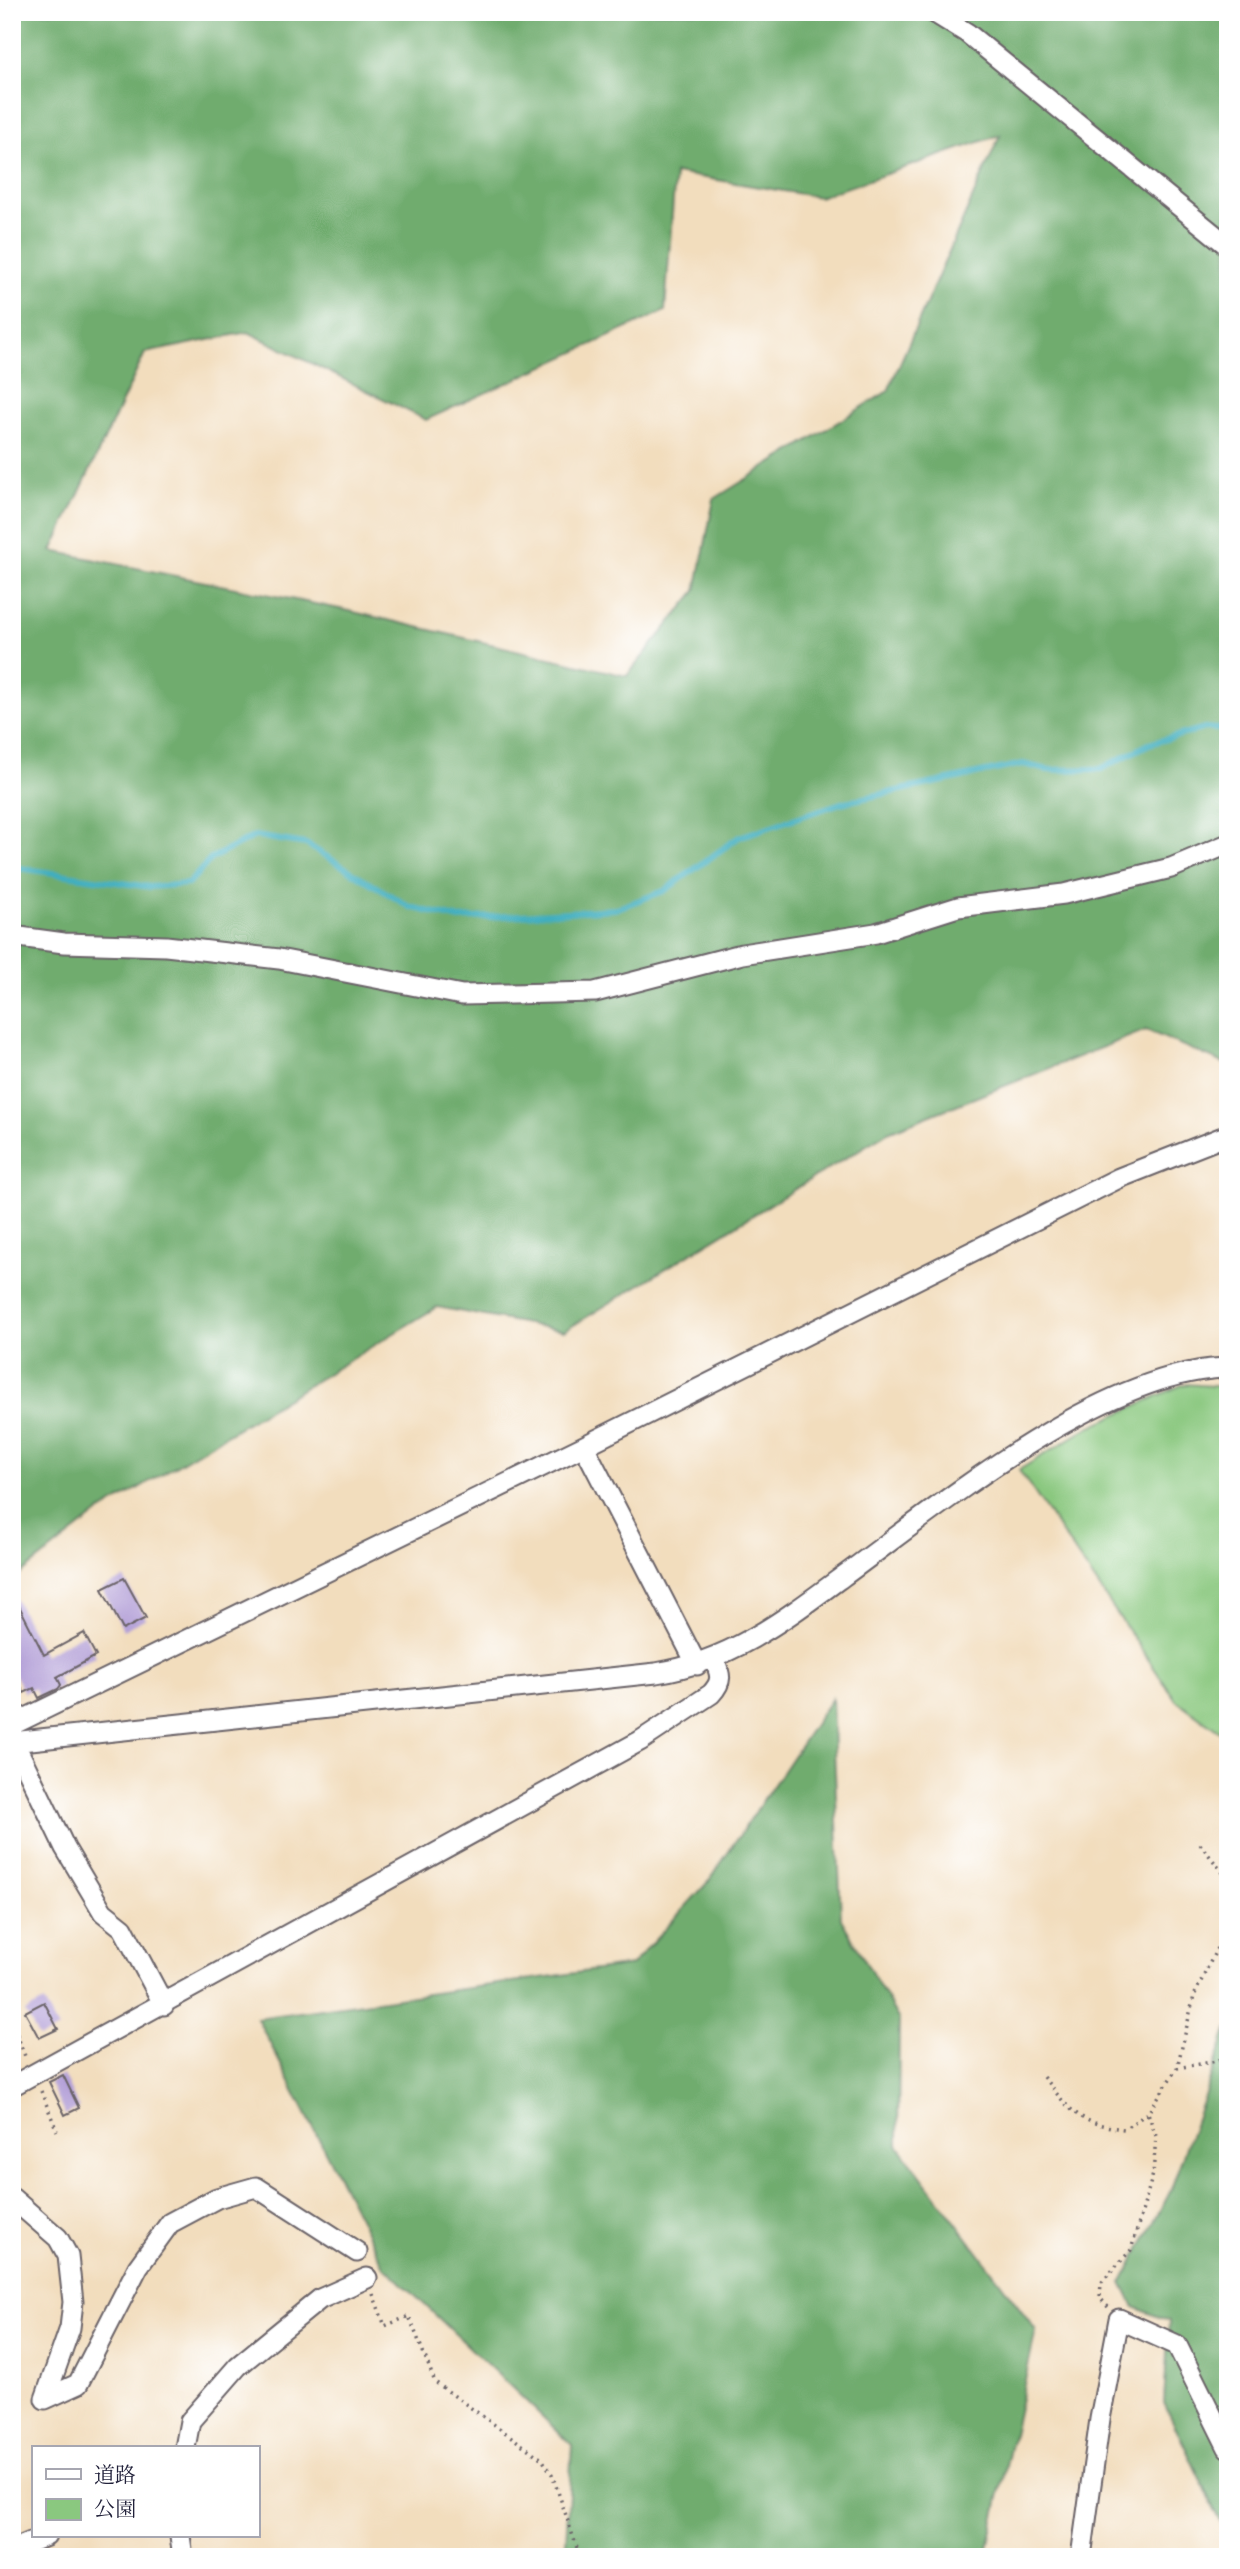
<svg xmlns="http://www.w3.org/2000/svg" width="1240" height="2569" font-family="Alegreya,'Noto Serif JP',serif">
<style>
.green{fill:#8ac87f;stroke:#56755d;stroke-width:2}
.forest{fill:#6fac6e;stroke:#486754;stroke-width:2;fill-rule:evenodd}
.lines{fill:none;stroke-linecap:round;stroke-linejoin:round}
.stream{stroke:#41aebf;stroke-width:6}
.building{fill:#b29fd7}
.minor-casing{stroke:#6b6368;stroke-width:23}
.path{stroke:#6b6368;stroke-width:3.5;stroke-dasharray:2 5;stroke-linecap:butt}
.minor{stroke:#fff;stroke-width:19}
</style>
<rect width="100%" height="100%" fill="#fff"/>
<filter id="ink" filterUnits="userSpaceOnUse"><feTurbulence type="fractalNoise" baseFrequency=".0143" numOctaves="2"/><feDisplacementMap in="SourceGraphic" scale="14" xChannelSelector="R" yChannelSelector="G"/><feConvolveMatrix kernelMatrix="1 2 1 2 8 2 1 2 1" color-interpolation-filters="sRGB"/></filter>
<filter id="wash" filterUnits="userSpaceOnUse"><feTurbulence type="fractalNoise" baseFrequency=".00686" numOctaves="4" result="noise"/><feDisplacementMap in="SourceGraphic" scale="28" xChannelSelector="R" yChannelSelector="G"/><feGaussianBlur stdDeviation="1.57" result="paint"/><feColorMatrix in="noise" values="0 0 0 0 0 0 0 0 0 0 0 0 0 0 0 0 0 1.4 0 .05"/><feComposite in="paint" operator="in"/></filter>
<g filter="url(#wash)">
<rect width="100%" height="100%" fill="#f2ddbd"/>
<path class="green" d="M 1184,1384 L 1228,1387 L 1228,1738 L 1176,1700 L 1019,1470 L 1089,1427 Z"/>
<path class="forest" d="M 12,12 L 1228,12 L 1228,1065 L 1146,1030 L 888,1132 L 564,1331 L 437,1307 L 101,1511 L 12,1581 ZM 1000,135 L 888,391 L 714,499 L 696,591 L 627,676 L 345,610 L 52,551 L 145,353 L 248,332 L 426,420 L 665,311 L 675,173 L 819,197 Z
M 832,1698 L 841,1919 L 899,2020 L 898,2145 L 1036,2330 L 986,2557 L 565,2557 L 572,2445 L 384,2266 L 257,2018 L 632,1965 L 709,1881 Z
M 1228,2028 L 1228,2537 L 1164,2403 L 1169,2321 L 1134,2307 L 1122,2283 L 1170,2192 Z"/>
<g class="lines">
<path class="stream" d="M 12,867 L 150,887 L 188,884 L 212,858 L 255,836 L 306,844 L 410,907 L 460,919 L 615,909 L 664,891 L 739,837 L 841,803 L 1023,764 L 1048,770 L 1101,769 L 1149,744 L 1205,728 L 1228,730"/>
</g>
<g id="blocks">
<path class="building" d="M 124,1578 L 146,1618 L 123,1630 L 102,1589 Z
M 12,1592 L 44,1655 L 84,1633 L 96,1656 L 57,1677 L 61,1685 L 58,1689 L 39,1698 L 34,1688 L 24,1693 L 12,1670 Z
M 44,2002 L 58,2029 L 39,2038 L 25,2012 Z
M 63,2075 L 79,2108 L 65,2115 L 49,2082 Z"/>
</g>
</g>
<g filter="url(#ink)">
<use href="#blocks" fill-opacity="0" stroke="#6b6368" stroke-width="2"/>
<g class="lines">
<g class="minor-casing">
<path id="minor" d="M 933,12 L 967,33 L 1228,246
M 12,936 L 64,943 L 166,946 L 279,959 L 462,995 L 595,992 L 742,954 L 876,933 L 958,907 L 1064,894 L 1171,868 L 1228,844
M 584,1446 L 697,1665
M 12,1725 L 584,1446 L 1119,1178 L 1228,1135
M 12,1742 L 656,1673 C 729,1662 784,1620 842,1577 C 941,1505 1103,1370 1228,1368
M 14,1742 L 65,1848 L 103,1912 L 123,1928 L 164,2005
M 12,2086 L 640,1741 L 711,1694 C 723,1681 721,1675 714,1659
M 12,2198 L 58,2238 L 68,2256 L 73,2302 L 70,2328 L 45,2399
M 45,2399 L 78,2384 L 138,2267 L 170,2223 L 217,2198 L 256,2187 L 357,2252
M 185,2448 L 190,2421 L 238,2366 L 320,2299 L 367,2278
M 180,2536 L 183,2557
M 12,2550 L 46,2536
M 1081,2557 L 1100,2419 L 1119,2319 L 1177,2345 L 1228,2448"/>
</g>
<path class="path" d="M 12,23 L 23,12
M 1200,1844 L 1228,1879
M 12,2021 L 26,2059
M 1177,2068 L 1217,2061 L 1228,2056
M 1043,2077 C 1072,2112 1077,2123 1124,2129 L 1148,2113
M 41,2091 L 57,2131
M 373,2294 L 385,2326 L 409,2316 L 435,2382 L 542,2459 L 552,2474 L 580,2557
M 1108,2307 L 1100,2298 L 1101,2283 L 1131,2250 L 1153,2174 L 1156,2136 L 1148,2113 L 1177,2068 L 1194,1996 L 1228,1925"/>
<use href="#minor" class="minor"/>
</g>
</g>
<rect width="1240" height="2569" fill="none" stroke="#fff" stroke-width="42"/>
<rect x="32" y="2446" width="228" height="91" fill="#ffffff" stroke="#a7a7b1" stroke-width="2"/>
<rect x="46" y="2469" width="35" height="10" fill="#ffffff" stroke="#a7a7b1" stroke-width="2"/>
<text x="94" y="2482" font-size="21" fill="#22223b">道路</text>
<rect x="46" y="2499" width="35" height="21" fill="#8ac87f" stroke="#a7a7b1" stroke-width="2"/>
<text x="94" y="2516" font-size="21" fill="#22223b">公園</text>
</svg>
